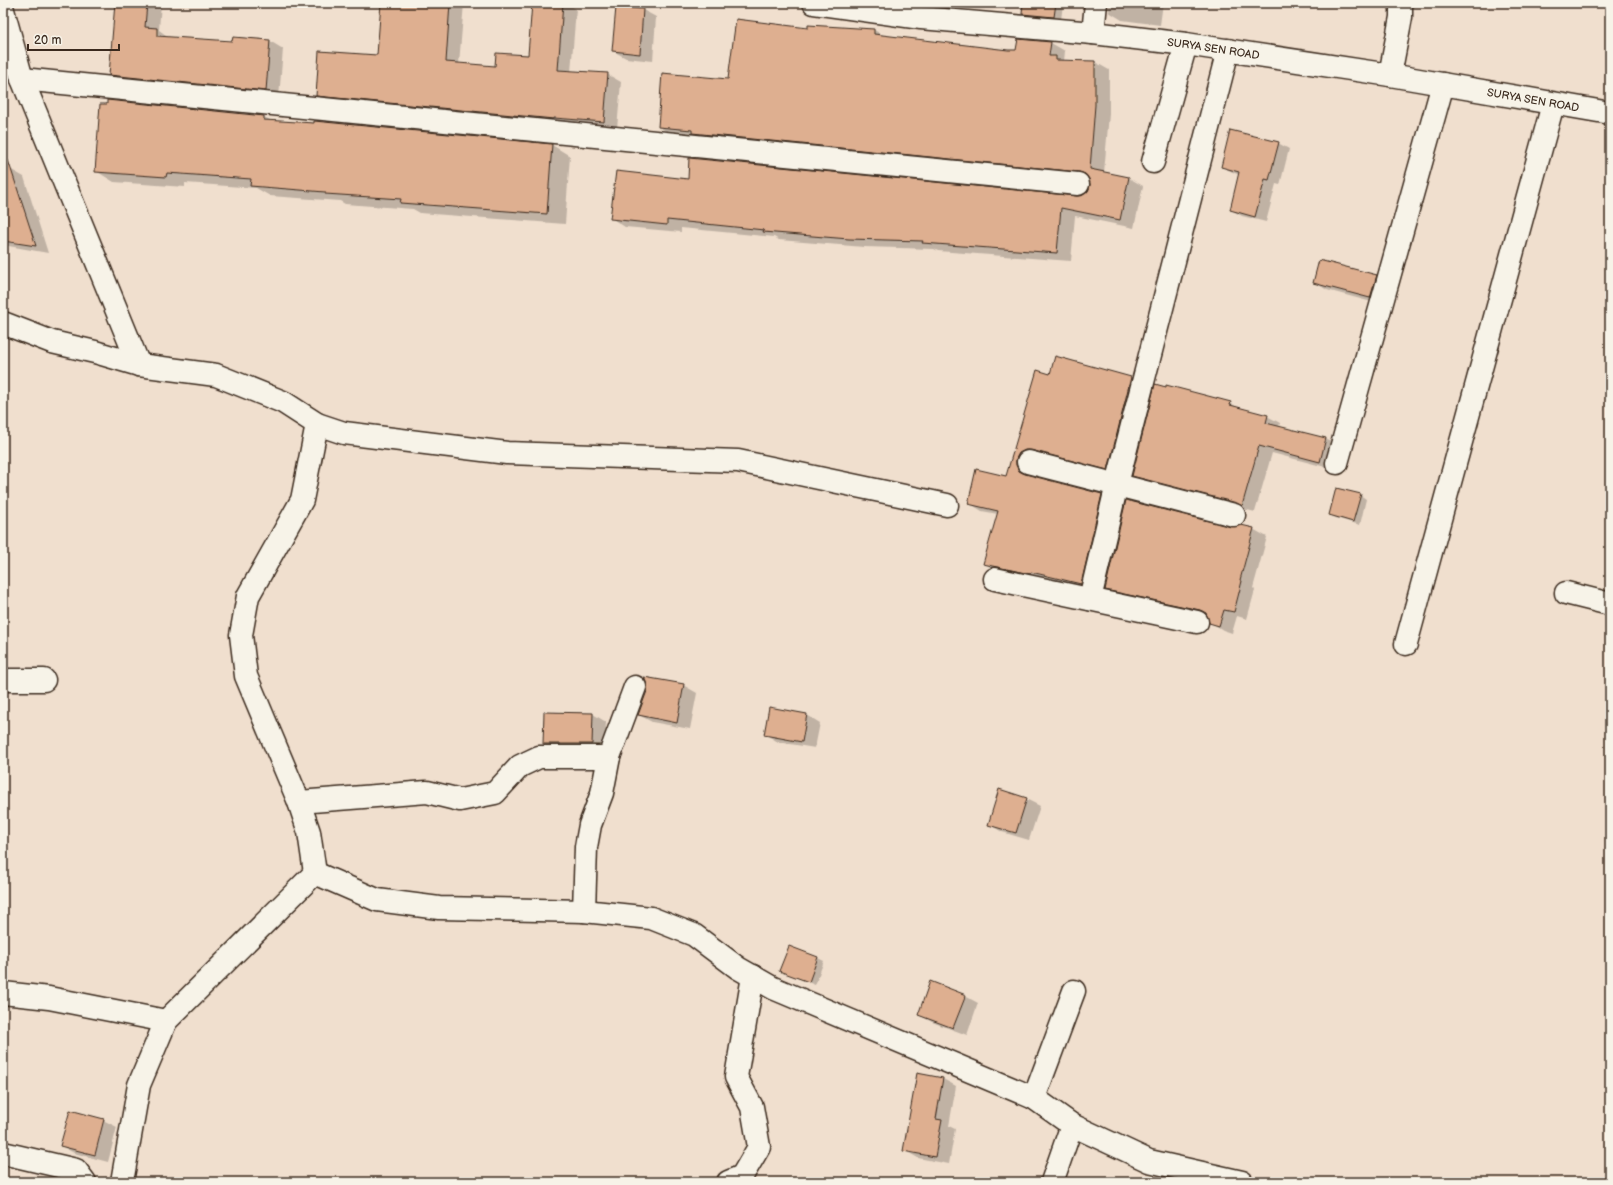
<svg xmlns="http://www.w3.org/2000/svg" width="1613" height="1185" font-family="'Balsamiq Sans',sans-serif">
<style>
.shadow{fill:#0003}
.building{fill:#deaf90;stroke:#3b2a1e}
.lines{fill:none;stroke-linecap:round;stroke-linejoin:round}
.street-casing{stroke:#3b2a1e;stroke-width:25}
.street{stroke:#f7f3e8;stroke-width:22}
.labels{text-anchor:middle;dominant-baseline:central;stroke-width:4;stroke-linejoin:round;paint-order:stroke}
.street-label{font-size:11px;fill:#3b2a1e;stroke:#f7f3e8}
</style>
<rect width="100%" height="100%" fill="#f0dfce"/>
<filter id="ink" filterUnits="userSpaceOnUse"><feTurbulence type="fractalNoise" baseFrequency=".025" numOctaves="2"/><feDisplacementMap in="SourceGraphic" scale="8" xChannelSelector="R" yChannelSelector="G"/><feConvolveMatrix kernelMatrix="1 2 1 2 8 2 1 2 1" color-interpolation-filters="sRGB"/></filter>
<g filter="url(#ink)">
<path class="shadow" d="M 107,3 L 161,3 L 159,30 L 170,38 L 233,42 L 233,38 L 270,41 L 283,49 L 279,98 L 124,82 L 110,75 L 116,8 Z
M 382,3 L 464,3 L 459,64 L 496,67 L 529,56 L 533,3 L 566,3 L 576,9 L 571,72 L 607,74 L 621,82 L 617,129 L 330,103 L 317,95 L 378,56 Z
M 1024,3 L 1060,3 L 1063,4 L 1061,20 L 1029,17 L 1023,14 Z
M 1109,3 L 1163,3 L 1160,25 L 1122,20 L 1109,12 Z
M 643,10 L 656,17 L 653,61 L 626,58 L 613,51 Z
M 809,30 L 874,30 L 885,36 L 1017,51 L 1019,40 L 1051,43 L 1065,51 L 1064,61 L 1095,62 L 1109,70 L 1109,114 L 1104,173 L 1129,178 L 1143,186 L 1134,228 L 1075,216 L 1071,261 L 938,251 L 934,249 L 864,247 L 779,240 L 774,237 L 681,228 L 681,232 L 625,227 L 611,218 L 689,180 L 1077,197 L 1084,196 L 1089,192 L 1091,186 L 1090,179 L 707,141 L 673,135 L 659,127 Z
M 264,117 L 272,121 L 552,145 L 570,156 L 565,224 L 420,213 L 413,209 L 345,204 L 340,201 L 270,196 L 256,188 L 185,183 L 185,187 L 114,182 L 96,171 Z
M 1278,143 L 1289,149 L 1280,185 L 1276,184 L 1266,222 L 1242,216 L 1231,210 L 1239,175 L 1222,167 Z
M 3,168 L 10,169 L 24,177 L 48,253 L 3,245 Z
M 1376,275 L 1389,283 L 1383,305 L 1327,290 L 1314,282 Z
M 1056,358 L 1131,378 L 1144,386 L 1121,476 L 1028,473 L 1030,477 L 1101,495 L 1114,502 L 1093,591 L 997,571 L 985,564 L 998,514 L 982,511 L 969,503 L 1007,478 L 1051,375 Z
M 1230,403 L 1239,408 L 1267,416 L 1280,423 L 1279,427 L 1326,439 L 1338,446 L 1333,469 L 1272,453 L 1255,512 L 1146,483 L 1133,475 Z
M 1360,495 L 1366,499 L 1360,525 L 1336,518 L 1330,515 Z
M 1231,528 L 1253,529 L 1267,537 L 1253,588 L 1255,590 L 1247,619 L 1237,616 L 1232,633 L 1223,630 L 1210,622 L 1208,616 L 1119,597 L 1106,589 Z
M 683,685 L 697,693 L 690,729 L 652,722 L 639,715 Z
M 769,709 L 807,715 L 820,723 L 815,748 L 778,742 L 765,734 Z
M 593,714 L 606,722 L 605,752 L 557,752 L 544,744 Z
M 1026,799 L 1040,806 L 1029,840 L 1002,832 L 989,824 Z
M 818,958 L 824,961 L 815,985 L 781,971 Z
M 965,996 L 978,1003 L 967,1035 L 932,1022 L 919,1015 Z
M 918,1074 L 943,1079 L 956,1086 L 949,1126 L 955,1129 L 949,1164 L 918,1158 L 904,1150 Z
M 103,1120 L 117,1127 L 108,1162 L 74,1153 L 61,1146 Z"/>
<path class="building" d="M 115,3 L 147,3 L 145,27 L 157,28 L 157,36 L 232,41 L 233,37 L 270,40 L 266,91 L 109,75 Z
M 381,3 L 450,3 L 446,62 L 495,66 L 496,53 L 528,55 L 532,3 L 563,3 L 558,70 L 608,73 L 604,122 L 554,118 L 554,119 L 316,96 L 319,51 L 377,55 Z
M 1023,3 L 1056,3 L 1054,17 L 1022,14 Z
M 616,7 L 643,9 L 640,54 L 612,51 Z
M 736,19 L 808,28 L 808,25 L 874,29 L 874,34 L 1008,50 L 1016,50 L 1018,39 L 1051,42 L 1049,56 L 1056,56 L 1056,60 L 1095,61 L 1095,105 L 1090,169 L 1129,177 L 1120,220 L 1061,208 L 1057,253 L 922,243 L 923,241 L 849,239 L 763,232 L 764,230 L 667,220 L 667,225 L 610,219 L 616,171 L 688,179 L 689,158 L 1077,196 L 1083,195 L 1088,191 L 1090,185 L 1089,179 L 1085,174 L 1079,172 L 692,133 L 692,130 L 658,127 L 662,73 L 728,79 Z
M 107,100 L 264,116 L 264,120 L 314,123 L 314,121 L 552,144 L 547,214 L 400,203 L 401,199 L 325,194 L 325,192 L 250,186 L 251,179 L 167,173 L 166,177 L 95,172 L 100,104 L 107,104 Z
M 1230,130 L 1279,142 L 1269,180 L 1265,179 L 1255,217 L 1230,210 L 1239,172 L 1221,167 Z
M 8,160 L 36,246 L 3,241 L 3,161 Z
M 1319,260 L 1377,275 L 1370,298 L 1313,283 Z
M 1055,356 L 1131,377 L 1108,470 L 1031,450 L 1025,450 L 1019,453 L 1016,459 L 1016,465 L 1019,471 L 1025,474 L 1102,494 L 1081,584 L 1031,572 L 1030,574 L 983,564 L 998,511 L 968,504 L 976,469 L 1006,476 L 1037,370 L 1050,374 Z
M 1155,384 L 1166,387 L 1166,385 L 1231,402 L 1230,405 L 1268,415 L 1266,423 L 1326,438 L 1320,462 L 1259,446 L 1242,506 L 1237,503 L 1132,476 Z
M 1336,488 L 1361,494 L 1353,522 L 1329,515 Z
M 1126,500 L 1231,527 L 1241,525 L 1254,528 L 1240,580 L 1242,581 L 1234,612 L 1224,610 L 1219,626 L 1209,623 L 1206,613 L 1200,610 L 1105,590 Z
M 644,677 L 684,684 L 677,723 L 638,715 L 647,691 L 647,685 Z
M 769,707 L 807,714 L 802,742 L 764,735 Z
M 544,712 L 593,713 L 592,744 L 543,744 Z
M 999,789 L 1027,798 L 1016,833 L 988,825 Z
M 789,946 L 818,957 L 809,982 L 779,971 Z
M 930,981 L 966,995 L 953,1028 L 918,1015 Z
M 917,1073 L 943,1078 L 936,1119 L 942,1120 L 935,1157 L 903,1151 Z
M 70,1110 L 104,1119 L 95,1155 L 60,1146 Z"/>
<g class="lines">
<g class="street-casing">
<g id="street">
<path id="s1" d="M 814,3 L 921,18 L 1093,33 L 1186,44 L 1390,75 L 1610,113"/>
<path d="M 3,10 L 22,79 L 139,365"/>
<path d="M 1093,33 L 1096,3"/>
<path d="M 1390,75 L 1401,17 L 1401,3"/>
<path d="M 22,79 L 1078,184"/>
<path d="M 1153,162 L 1186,44"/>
<path d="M 3,323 L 52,342 L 95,352 L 139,365 L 216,375 L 283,402 L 317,424 L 302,500 L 248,596 L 241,635 L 246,676 L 299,802 L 309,832 L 315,873"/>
<path d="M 317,424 L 344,433 L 507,453 L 738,461 L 947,505"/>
<path d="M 1028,462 L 1234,515"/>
<path d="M 1337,463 L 1443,84"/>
<path d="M 995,579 L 1197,622"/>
<path d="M 1566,593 L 1610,604"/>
<path d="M 1090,599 L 1117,484 L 1228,50"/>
<path d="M 1406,644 L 1553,104"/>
<path d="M 3,680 L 44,680"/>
<path d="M 609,757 L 635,687"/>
<path d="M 299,802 L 427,792 L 460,800 L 495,793 L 520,766 L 539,757 L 609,757 L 602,793 L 590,825 L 586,847 L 584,911"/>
<path d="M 315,873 L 377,900 L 439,908 L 584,911 L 651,918 L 694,935 L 738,968 L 773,988 L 1034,1098 L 1072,1125 L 1149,1161 L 1242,1182"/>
<path d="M 3,993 L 49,998 L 166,1021"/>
<path d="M 1034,1098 L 1074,991"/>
<path d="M 3,1153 L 76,1170 L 85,1182"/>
<path d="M 122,1182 L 139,1085 L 166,1021 L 315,873"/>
<path d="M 728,1182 L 742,1176 L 759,1147 L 752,1107 L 736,1077 L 753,976"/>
<path d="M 1052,1182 L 1072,1125"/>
</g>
</g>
<use href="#street" class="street"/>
</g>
</g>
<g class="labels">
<g class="street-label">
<text stroke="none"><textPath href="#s1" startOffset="402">SURYA SEN ROAD</textPath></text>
<text stroke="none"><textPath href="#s1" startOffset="726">SURYA SEN ROAD</textPath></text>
</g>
</g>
<rect width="1613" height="1185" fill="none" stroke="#f7f3e8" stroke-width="16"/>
<rect x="8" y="8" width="1597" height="1169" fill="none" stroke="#3b2a1e" stroke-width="1.5" filter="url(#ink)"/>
<path d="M28 44v6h91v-6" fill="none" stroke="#3b2a1e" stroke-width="2"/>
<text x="34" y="44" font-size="12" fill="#3b2a1e" stroke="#f7f3e8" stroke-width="3" paint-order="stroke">20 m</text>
</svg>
